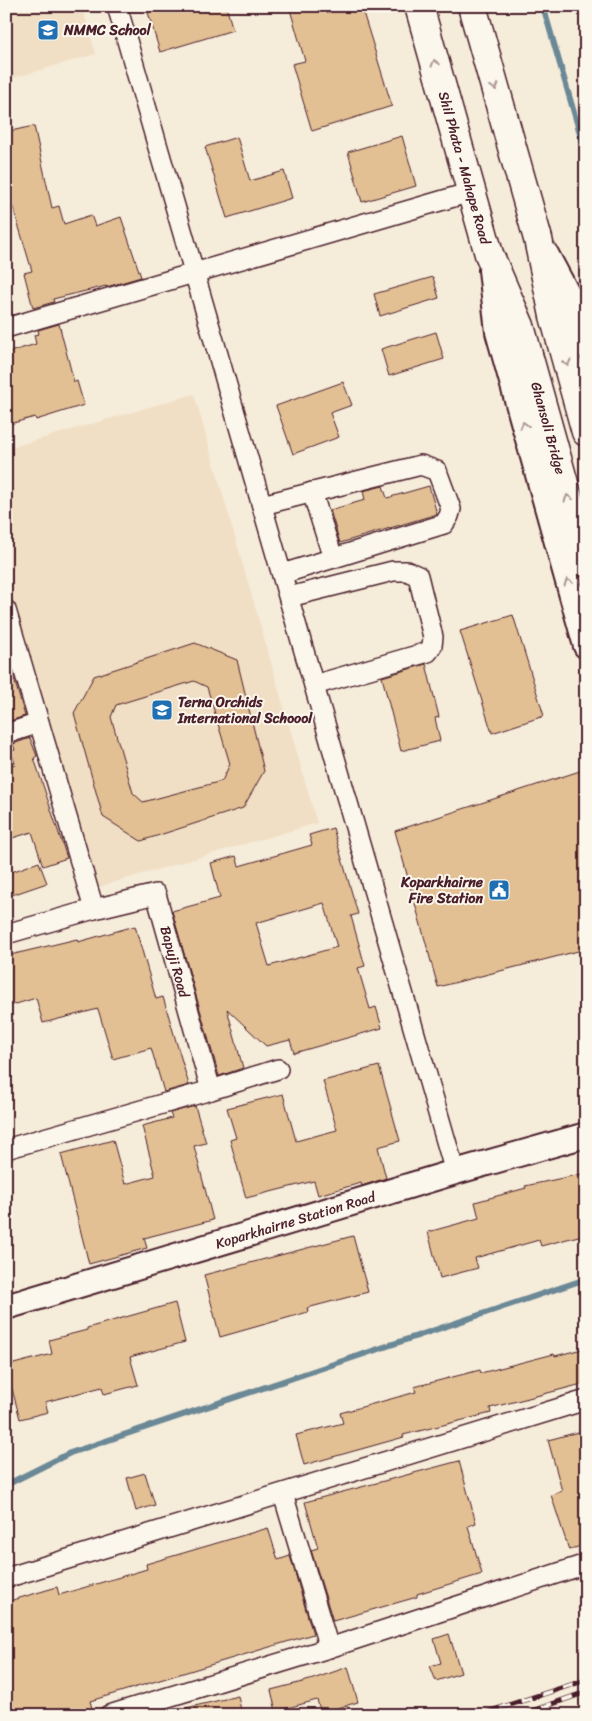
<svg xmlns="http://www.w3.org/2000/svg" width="592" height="1721" font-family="Sriracha,sans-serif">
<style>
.built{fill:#f0dfc5}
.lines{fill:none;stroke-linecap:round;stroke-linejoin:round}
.stream{stroke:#6a8896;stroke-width:6}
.building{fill:#e2c094;stroke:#4a1f2b;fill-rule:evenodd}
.minor-casing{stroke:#4a1f2b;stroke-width:22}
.tertiary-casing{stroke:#4a1f2b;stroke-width:28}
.secondary-casing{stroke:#4a1f2b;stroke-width:31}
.minor{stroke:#fbf7ec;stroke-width:19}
.tertiary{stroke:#fbf7ec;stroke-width:24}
.secondary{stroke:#fbf7ec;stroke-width:28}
.rail-casing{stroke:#4a1f2b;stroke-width:5.5}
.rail{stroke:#fbf7ec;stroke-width:4;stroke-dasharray:11;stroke-linecap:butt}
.oneway{stroke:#ab9695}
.labels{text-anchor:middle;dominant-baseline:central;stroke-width:4;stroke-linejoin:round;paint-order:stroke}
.poi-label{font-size:14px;font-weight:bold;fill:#4a1f2b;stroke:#fbf7ec;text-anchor:start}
.street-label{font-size:14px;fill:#4a1f2b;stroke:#fbf7ec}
</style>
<rect width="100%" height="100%" fill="#f6ecda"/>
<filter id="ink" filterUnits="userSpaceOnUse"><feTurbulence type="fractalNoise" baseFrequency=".02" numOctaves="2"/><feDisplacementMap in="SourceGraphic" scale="10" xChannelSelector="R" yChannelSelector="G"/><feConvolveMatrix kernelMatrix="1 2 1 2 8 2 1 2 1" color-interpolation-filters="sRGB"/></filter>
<g filter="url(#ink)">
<path class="built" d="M 6,6 L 82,6 L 96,54 L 6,80 Z
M 194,394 L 317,823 L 91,889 L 6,596 L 6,449 Z"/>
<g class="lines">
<path class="stream" d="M 543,6 L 586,154
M 6,1485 L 70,1453 L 586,1279"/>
</g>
<path class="building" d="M 146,6 L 226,6 L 233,30 L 160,52 Z
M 289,6 L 361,6 L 392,106 L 312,131 L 292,64 L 305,61 Z
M 34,126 L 52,208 L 59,206 L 64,224 L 91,215 L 95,226 L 121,217 L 141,277 L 106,287 L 106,286 L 53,299 L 54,302 L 33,308 L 24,273 L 32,271 L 13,207 L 9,208 L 6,198 L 6,132 Z
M 402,136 L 416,186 L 362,202 L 348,152 Z
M 237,137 L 250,181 L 284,171 L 292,198 L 227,218 L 205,147 Z
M 433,277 L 439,298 L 380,316 L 374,294 Z
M 59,324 L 74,382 L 77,381 L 84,405 L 36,420 L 35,417 L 6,425 L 6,353 L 36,344 L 34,335 L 39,334 L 38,330 Z
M 436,332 L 444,359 L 389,376 L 381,349 Z
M 343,382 L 352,405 L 330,413 L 339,437 L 293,454 L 276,406 Z
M 383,486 L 387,498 L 429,486 L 437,514 L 340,543 L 330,510 L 365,500 L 363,491 Z
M 513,615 L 544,716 L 492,733 L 460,631 Z
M 195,643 L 237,660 L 264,771 L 243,808 L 141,841 L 103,817 L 74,713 L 94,676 ZM 194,681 L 207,687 L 230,764 L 222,781 L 143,802 L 133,793 L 111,717 L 116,705 Z
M 426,664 L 439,717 L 435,718 L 440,741 L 401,751 L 382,677 Z
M 6,665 L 10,665 L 25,716 L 7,722 Z
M 30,738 L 37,756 L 34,758 L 67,858 L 43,866 L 32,832 L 6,840 L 6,767 L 15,764 L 11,751 L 15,750 L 13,744 Z
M 586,769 L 586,949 L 438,987 L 395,831 Z
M 333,828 L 358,914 L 351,916 L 365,966 L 358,968 L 370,1009 L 376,1007 L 382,1028 L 294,1053 L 290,1040 L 266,1046 L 227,1009 L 243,1068 L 219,1076 L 172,911 L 220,898 L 211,863 L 236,856 L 239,866 L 312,845 L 309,835 ZM 324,903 L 337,947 L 269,966 L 256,923 Z
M 39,862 L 47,883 L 6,897 L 6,874 Z
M 135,926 L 156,999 L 163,997 L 189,1085 L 164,1092 L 151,1048 L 113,1059 L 98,1009 L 43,1023 L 36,998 L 6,1007 L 6,956 L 77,939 L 78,942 Z
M 379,1066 L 400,1141 L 378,1147 L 386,1178 L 362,1186 L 361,1183 L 318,1195 L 314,1181 L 246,1198 L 230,1140 L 236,1138 L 227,1108 L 283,1094 L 296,1141 L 337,1130 L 323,1081 Z
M 195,1106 L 206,1143 L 194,1146 L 213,1220 L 144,1238 L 147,1248 L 89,1264 L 61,1154 L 113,1140 L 125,1184 L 155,1176 L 142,1126 L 172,1118 L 170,1113 Z
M 586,1173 L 586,1234 L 541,1246 L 539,1240 L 475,1258 L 478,1268 L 440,1278 L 428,1232 L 479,1218 L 475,1202 L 526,1188 L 525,1186 Z
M 353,1236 L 368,1292 L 307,1308 L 308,1312 L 220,1337 L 204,1275 Z
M 175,1303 L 185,1342 L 130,1357 L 138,1385 L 104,1394 L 102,1387 L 45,1402 L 48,1412 L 20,1419 L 6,1366 L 52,1354 L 49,1340 L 87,1330 L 87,1328 Z
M 586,1348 L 586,1383 L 490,1408 L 491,1413 L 403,1435 L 404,1437 L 304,1465 L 296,1435 L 343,1423 L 340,1413 L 416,1392 L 414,1387 L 480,1370 L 481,1373 L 554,1354 L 555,1356 Z
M 586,1430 L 586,1544 L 569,1550 L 551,1495 L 562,1491 L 548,1440 Z
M 459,1461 L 476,1523 L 468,1526 L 482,1574 L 417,1594 L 417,1597 L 333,1621 L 311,1550 L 318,1548 L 305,1502 Z
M 145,1473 L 155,1505 L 136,1511 L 127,1478 Z
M 268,1528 L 278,1560 L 290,1556 L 313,1634 L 90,1701 L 92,1708 L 71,1715 L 6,1715 L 6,1602 L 57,1587 L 59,1595 L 147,1569 L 146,1564 Z
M 449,1634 L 461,1673 L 436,1681 L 430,1666 L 441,1663 L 434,1639 Z
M 348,1667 L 358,1702 L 321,1713 L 317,1700 L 276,1711 L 271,1690 L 310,1680 Z
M 238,1696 L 242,1715 L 187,1715 L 186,1708 Z"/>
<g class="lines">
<g class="minor-casing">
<g id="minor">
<path d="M 117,6 L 455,1172"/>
<path d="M 6,328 L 471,192"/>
<path d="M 312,492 L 333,558"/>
<path d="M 262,505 L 421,465 L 437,471 L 451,509 L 449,516 L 444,524 L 282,574"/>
<path d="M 289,597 L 393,571 L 407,571 L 418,576 L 433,637 L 432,646 L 428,652 L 314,685"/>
<path d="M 6,610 L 94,909 L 6,934"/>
<path d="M 6,734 L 39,723"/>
<path id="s1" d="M 94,909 L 156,894 L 211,1090 L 278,1069"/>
<path d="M 6,1149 L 211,1090"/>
<path d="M 283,1494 L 329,1648"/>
<path d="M 6,1578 L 586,1400"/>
<path d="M 109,1715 L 329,1648 L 586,1564"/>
</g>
</g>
<g class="tertiary-casing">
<g id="tertiary">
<path d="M 546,254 L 576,310 L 586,346"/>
<path d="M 491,270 L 498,332 L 586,646"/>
<path id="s2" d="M 6,1307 L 455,1172 L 586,1135"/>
</g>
</g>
<g class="secondary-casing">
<g id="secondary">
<path id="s3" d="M 419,6 L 489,254 L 520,326 L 586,562"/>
<path d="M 472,6 L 538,239 L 554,316 L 586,432"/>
</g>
</g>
<use href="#minor" class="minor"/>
<use href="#tertiary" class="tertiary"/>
<use href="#secondary" class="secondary"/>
<g class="rail-casing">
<path id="rail" d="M 479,1715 L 586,1680
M 521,1715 L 586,1692"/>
</g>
<use href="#rail" class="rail"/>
</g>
<defs><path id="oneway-chevron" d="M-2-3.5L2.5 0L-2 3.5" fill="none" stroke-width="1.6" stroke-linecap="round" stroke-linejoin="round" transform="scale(1.25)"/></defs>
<g class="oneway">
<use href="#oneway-chevron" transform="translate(435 63) rotate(-106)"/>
<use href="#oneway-chevron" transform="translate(495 87) rotate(74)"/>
<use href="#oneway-chevron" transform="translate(567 363) rotate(75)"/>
<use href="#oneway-chevron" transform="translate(524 425) rotate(-106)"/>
<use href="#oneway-chevron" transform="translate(568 498) rotate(-106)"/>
<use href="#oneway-chevron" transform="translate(568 582) rotate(-106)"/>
</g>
</g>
<defs>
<g id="school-square" transform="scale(1.125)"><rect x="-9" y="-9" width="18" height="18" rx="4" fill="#1f6fb2" stroke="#fbf7ec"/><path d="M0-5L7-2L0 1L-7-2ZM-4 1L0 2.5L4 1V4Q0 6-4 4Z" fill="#fff"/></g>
<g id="civic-square" transform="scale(1.125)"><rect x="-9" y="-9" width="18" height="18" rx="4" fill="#1f6fb2" stroke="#fbf7ec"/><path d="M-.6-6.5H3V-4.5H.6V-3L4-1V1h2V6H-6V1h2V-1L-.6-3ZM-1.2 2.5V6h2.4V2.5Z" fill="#fff"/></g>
</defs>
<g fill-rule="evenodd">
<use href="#school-square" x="48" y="30"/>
<use href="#school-square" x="162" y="710"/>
<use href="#civic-square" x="499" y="890"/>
</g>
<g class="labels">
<g class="poi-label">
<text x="64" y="30">NMMC School</text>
<text x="178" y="702">Terna Orchids<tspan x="178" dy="16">International Schoool</tspan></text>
<text x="483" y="882" text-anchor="end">Koparkhairne<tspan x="483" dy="16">Fire Station</tspan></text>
</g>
<g class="street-label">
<text stroke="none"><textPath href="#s3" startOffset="168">Shil Phata - Mahape Road</textPath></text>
<text stroke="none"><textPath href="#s3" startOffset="442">Ghansoli Bridge</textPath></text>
<text stroke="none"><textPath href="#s1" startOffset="134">Bapuji Road</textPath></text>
<text stroke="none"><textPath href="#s2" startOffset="302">Koparkhairne Station Road</textPath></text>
</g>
</g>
<rect width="592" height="1721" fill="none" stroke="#fbf7ec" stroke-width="25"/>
<rect x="12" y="12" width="567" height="1696" fill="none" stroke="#4a1f2b" stroke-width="2" filter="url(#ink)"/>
</svg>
